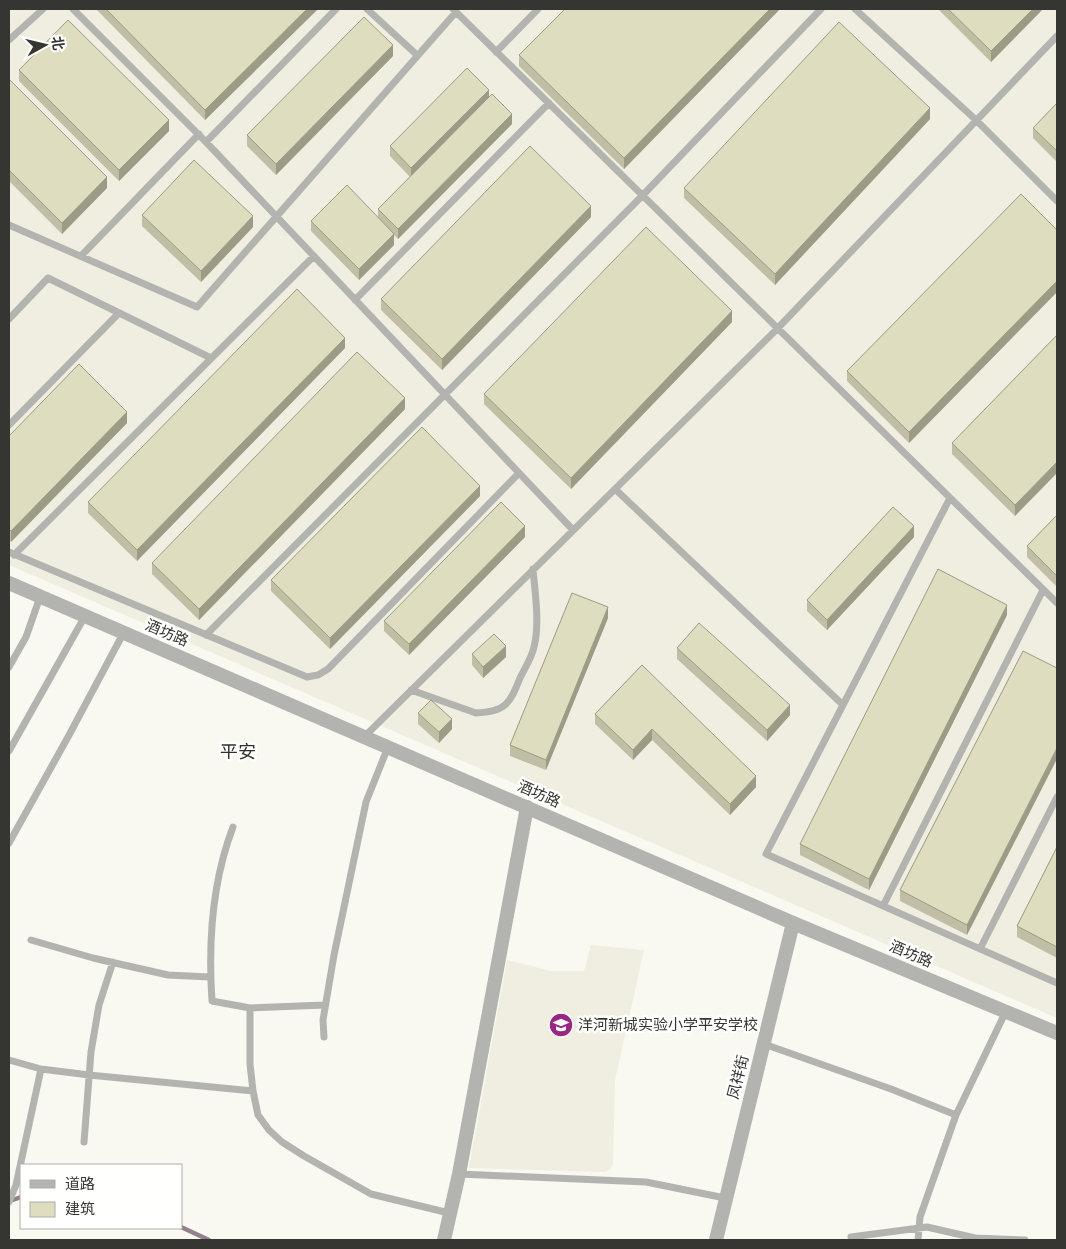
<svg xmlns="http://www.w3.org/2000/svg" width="1066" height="1249" font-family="'Roboto Serif','Noto Sans SC',serif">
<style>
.built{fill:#efeee0}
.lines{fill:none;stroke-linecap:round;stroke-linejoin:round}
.stream{stroke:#93808c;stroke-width:4.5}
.service{stroke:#b3b3b0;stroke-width:7}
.minor{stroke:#b3b3b0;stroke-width:14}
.tertiary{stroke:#b3b3b0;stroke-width:14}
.wall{fill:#c0bea4}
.shaded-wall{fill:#9c9b86}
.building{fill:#dfddbf;stroke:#9c9b86}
.labels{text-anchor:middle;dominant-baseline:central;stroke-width:5;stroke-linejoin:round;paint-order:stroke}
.street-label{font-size:15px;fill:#353532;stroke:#fffffe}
.poi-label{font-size:15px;fill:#353532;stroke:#fffffe;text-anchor:start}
.quarter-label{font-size:18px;fill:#30302b;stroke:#fffffe}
</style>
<rect width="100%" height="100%" fill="#f9f9f2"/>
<path class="built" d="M 9,9 L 1057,9 L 1057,1018 L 9,565 Z
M 591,945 L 644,950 L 615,1080 L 613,1164 L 610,1170 L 604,1172 L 469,1168 L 507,960 L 551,971 L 584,971 Z"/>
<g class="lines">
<path class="stream" d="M 10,1201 L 21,1197
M 181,1227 L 209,1240"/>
<path class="service" d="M 73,9 L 206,142 L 573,530
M 367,9 L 417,55
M 453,9 L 1057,603
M 855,9 L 976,120 L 1057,201
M 9,40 L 43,9
M 496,52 L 538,9
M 206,142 L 336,9
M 9,225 L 197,307 L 456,12
M 81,256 L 199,134
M 355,300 L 549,103
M 9,319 L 48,278 L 211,358
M 9,425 L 119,313
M 615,489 L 843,705
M 950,498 L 766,854 L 1057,983
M 9,552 L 307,677 L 318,675 L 328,669 L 519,473
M 14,555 L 314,256
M 206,635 L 642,196 L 821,9
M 9,667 L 26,637 L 40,597
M 411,690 L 476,713 C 506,712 510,703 520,678 C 525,668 532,657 534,647 C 540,622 535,594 533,569
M 365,736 L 777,329 L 1057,36
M 9,751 L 85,616
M 233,827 C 212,882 208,942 212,1001 L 250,1008 L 325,1005
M 9,843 L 68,737 L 124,632
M 883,906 L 1043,590
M 31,940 L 93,958 L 168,975 L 210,977
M 980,949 L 1057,797
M 250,1008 L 250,1064 L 253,1091 L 258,1115 L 269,1130 L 282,1142 L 304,1156 L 371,1194 L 449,1213
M 324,1037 L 323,1020 L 334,955 L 366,802 L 388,747
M 764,1044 L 891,1089 L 956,1115
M 9,1060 L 41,1069 L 89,1075 L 253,1091
M 84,1142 L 91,1052 L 99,1005 L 113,962
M 459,1174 L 646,1182 L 725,1198
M 9,1202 L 16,1185 L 41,1069
M 851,1237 L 927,1227 L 975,1238 L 1025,1240
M 918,1240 L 920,1217 L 956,1115 L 1006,1011"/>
<path class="minor" d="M 444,1240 L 459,1174 L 527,807
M 716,1240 L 793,923"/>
<path class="tertiary" d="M 9,583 L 793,923 L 1057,1033"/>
</g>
<path class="wall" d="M 96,9 L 318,9 L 205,120 Z
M 780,9 L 624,169 L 519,66 L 519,55 Z
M 938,9 L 1043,9 L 991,62 Z
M 393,56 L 276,175 L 247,146 L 247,135 Z
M 19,70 L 169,131 L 119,181 L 19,81 Z
M 9,79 L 107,188 L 62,234 L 9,181 Z
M 489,97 L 512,124 L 398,239 L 394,235 L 394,245 L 359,280 L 311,231 L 311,221 L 378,218 L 378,209 L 410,177 L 390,156 L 390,146 Z
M 1057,103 L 1057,162 L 1033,138 L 1033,128 Z
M 930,119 L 775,285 L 684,198 L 684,188 Z
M 142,215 L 253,227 L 201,282 L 142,226 Z
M 591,217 L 442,370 L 381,310 L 381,299 Z
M 1057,230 L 1057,292 L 909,443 L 847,381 L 847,371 Z
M 732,322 L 571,489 L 484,404 L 484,394 Z
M 1057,335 L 1015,516 L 952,454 L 952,443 Z
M 345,348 L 137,561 L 88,513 L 88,502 Z
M 405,409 L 199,620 L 152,574 L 152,563 Z
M 127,423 L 11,542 L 9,539 L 9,436 Z
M 480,496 L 330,649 L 271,591 L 271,580 Z
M 1057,515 L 1057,587 L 1027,557 L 1027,546 Z
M 525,537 L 409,655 L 384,631 L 384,621 Z
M 914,537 L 827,630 L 807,611 L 807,600 Z
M 1007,615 L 869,890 L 800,855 L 800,844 Z
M 608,618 L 546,770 L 510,756 L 510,745 Z
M 677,648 L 790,715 L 767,741 L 677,659 Z
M 1023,651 L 967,935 L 900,901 L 900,890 Z
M 472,654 L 506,657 L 483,678 L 472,665 Z
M 642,665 L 756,787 L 730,815 L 652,740 L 633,760 L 595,724 L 595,714 Z
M 418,713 L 452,729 L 439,743 L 418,724 Z
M 1057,847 L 1057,958 L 1017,937 L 1017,926 Z"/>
<path class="shaded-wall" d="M 307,9 L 318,9 L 205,120 L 205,110 Z
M 770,9 L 780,9 L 624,169 L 624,158 Z
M 1033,9 L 1043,9 L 991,62 L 991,51 Z
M 393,45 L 393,56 L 276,175 L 276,164 Z
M 489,90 L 489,101 L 411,178 L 411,168 Z
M 930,108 L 930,119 L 775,285 L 775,274 Z
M 512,114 L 512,124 L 398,239 L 398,229 Z
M 169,120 L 169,131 L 119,181 L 119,170 Z
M 107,177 L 107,188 L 62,234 L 62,223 Z
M 591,206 L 591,217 L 442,370 L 442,359 Z
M 253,216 L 253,227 L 201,282 L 201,271 Z
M 394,234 L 394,245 L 359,280 L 359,269 Z
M 1057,281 L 1057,292 L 909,443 L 909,432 Z
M 732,311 L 732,322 L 571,489 L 571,478 Z
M 345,338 L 345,348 L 137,561 L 137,550 Z
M 405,398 L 405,409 L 199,620 L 199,609 Z
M 127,412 L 127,423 L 11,542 L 11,531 Z
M 1057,462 L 1057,473 L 1015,516 L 1015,505 Z
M 480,486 L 480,496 L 330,649 L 330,638 Z
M 525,526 L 525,537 L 409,655 L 409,644 Z
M 914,526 L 914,537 L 827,630 L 827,620 Z
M 1007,605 L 1007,615 L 869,890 L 869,879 Z
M 608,607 L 608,618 L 546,770 L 546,760 Z
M 506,646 L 506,657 L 483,678 L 483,667 Z
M 790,705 L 790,715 L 767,741 L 767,730 Z
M 452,719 L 452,729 L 439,743 L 439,732 Z
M 652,729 L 652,740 L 633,760 L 633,750 Z
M 1057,748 L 1057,759 L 967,935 L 967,925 Z
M 756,776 L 756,787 L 730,815 L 730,804 Z"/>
<path class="building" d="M 106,9 L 307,9 L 205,110 Z
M 565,9 L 770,9 L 624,158 L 519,55 Z
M 948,9 L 1033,9 L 991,51 Z
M 364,17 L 393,45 L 276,164 L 247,135 Z
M 68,20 L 169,120 L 119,170 L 19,70 Z
M 839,22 L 930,108 L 775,274 L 684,188 Z
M 467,68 L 489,90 L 411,168 L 390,146 Z
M 9,79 L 107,177 L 62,223 L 9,170 Z
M 492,94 L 512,114 L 398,229 L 378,209 Z
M 1057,103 L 1057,151 L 1033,128 Z
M 530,146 L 591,206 L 442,359 L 381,299 Z
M 194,160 L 253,216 L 201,271 L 142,215 Z
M 347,185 L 394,234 L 359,269 L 311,221 Z
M 1021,194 L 1057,230 L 1057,281 L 909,432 L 847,371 Z
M 646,227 L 732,311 L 571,478 L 484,394 Z
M 297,289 L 345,338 L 137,550 L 88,502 Z
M 1057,335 L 1057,462 L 1015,505 L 952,443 Z
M 357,352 L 405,398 L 199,609 L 152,563 Z
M 79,364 L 127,412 L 11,531 L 9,529 L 9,436 Z
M 422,427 L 480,486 L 330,638 L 271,580 Z
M 501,502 L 525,526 L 409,644 L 384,621 Z
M 893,507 L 914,526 L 827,620 L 807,600 Z
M 1057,515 L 1057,576 L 1027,546 Z
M 938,569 L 1007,605 L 869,879 L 800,844 Z
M 572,593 L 608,607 L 546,760 L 510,745 Z
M 699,623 L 790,705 L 767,730 L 677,648 Z
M 494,634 L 506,646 L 483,667 L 472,654 Z
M 1023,651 L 1057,668 L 1057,748 L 967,925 L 900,890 Z
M 642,665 L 756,776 L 730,804 L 652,729 L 633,750 L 595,714 Z
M 431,700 L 452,719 L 439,732 L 418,713 Z
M 1057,847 L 1057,947 L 1017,926 Z"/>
<defs>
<g id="school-disc" transform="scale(1.25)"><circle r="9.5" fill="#992683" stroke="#fffffe"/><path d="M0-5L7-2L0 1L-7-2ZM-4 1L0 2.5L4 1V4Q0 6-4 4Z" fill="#fff"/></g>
</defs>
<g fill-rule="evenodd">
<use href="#school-disc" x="561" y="1025"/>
</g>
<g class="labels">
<g class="street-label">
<text transform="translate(167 633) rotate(23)">酒坊路</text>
<text transform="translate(539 794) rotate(24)">酒坊路</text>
<text transform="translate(911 954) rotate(23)">酒坊路</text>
<text transform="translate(738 1077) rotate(-76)">凤祥街</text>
</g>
<g class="poi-label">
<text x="578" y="1025">洋河新城实验小学平安学校</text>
</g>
<g class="quarter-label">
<text x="238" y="751">平安</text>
</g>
</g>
<rect width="1066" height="1249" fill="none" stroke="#353532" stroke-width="20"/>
<rect x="20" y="1164" width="162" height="65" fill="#fffffe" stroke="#aeaeac"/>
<rect x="30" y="1180" width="25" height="8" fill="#b3b3b0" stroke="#aeaeac"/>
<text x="65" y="1189" font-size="15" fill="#353532">道路</text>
<rect x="30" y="1202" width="25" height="15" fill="#dfddbf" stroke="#aeaeac"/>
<text x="65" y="1214" font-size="15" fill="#353532">建筑</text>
<g transform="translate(45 45) rotate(82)" stroke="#fffffe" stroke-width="4" paint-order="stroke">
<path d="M0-4L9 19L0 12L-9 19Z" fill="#353532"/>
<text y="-8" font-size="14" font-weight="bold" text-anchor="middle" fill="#353532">北</text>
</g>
</svg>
